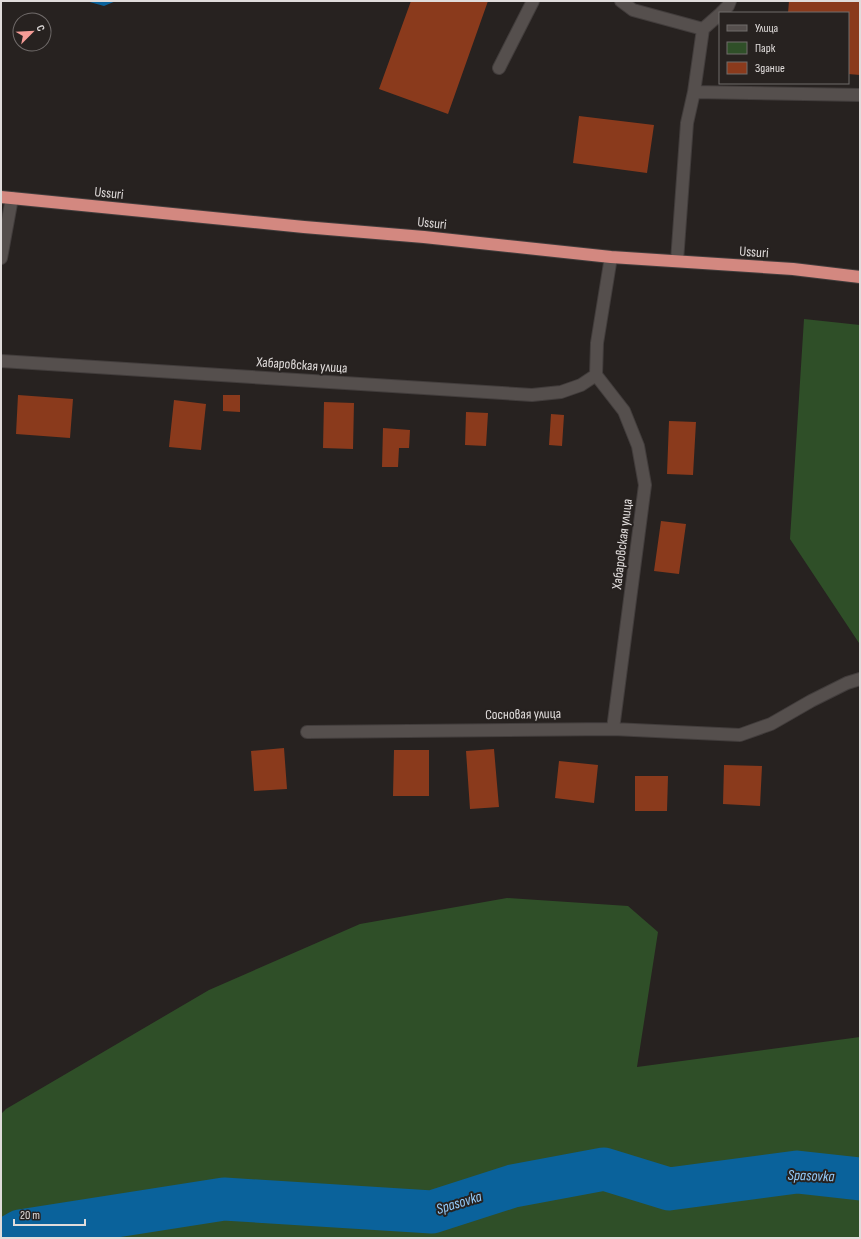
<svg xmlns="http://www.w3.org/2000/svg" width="861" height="1239" font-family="'Sofia Sans Condensed',sans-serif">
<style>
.green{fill:#2f4f28}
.water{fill:#0a629b}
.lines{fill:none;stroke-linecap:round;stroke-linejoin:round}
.river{stroke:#0a629b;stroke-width:43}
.building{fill:#8a3a1c}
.minor-casing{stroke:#423d3c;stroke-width:14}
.highway-casing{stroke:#423d3c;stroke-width:14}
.minor{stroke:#554f4d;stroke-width:12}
.highway{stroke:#d38880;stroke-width:12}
.labels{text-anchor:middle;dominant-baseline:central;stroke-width:4;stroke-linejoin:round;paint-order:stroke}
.street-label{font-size:14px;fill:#e0dcdb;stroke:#272220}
.water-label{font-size:15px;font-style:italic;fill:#94cbfa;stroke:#272220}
</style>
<rect width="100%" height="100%" fill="#272220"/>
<path class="green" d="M 804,319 L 860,325 L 860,642 L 859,643 L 790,539 Z
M 507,898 L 628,906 L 658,932 L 637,1067 L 860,1037 L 860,1238 L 1,1238 L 1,1114 L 6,1109 L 209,990 L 360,924 Z"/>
<path class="water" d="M 86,1 L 116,1 L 104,6 Z"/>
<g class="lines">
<path class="river" d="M 8,1238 L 20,1231 L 224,1199 L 432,1212 L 513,1186 L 604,1169 L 669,1189 L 797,1172 L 860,1179"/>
</g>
<path class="building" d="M 411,1 L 488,1 L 448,114 L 379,89 Z
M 789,1 L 860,1 L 860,75 L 848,74 L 848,13 L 788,13 Z
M 579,116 L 654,125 L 647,173 L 573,163 Z
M 18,395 L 73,399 L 70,438 L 16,434 Z
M 223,395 L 240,395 L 240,412 L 223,411 Z
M 174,400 L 206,404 L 201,450 L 169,447 Z
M 324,402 L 354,403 L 353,449 L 323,448 Z
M 466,412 L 488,413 L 486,446 L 465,445 Z
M 551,414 L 564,415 L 562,446 L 549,445 Z
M 669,421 L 696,422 L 693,475 L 667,474 Z
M 383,428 L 410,430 L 409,448 L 399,448 L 398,467 L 382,467 Z
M 661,521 L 686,524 L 679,574 L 654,571 Z
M 284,748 L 287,789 L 254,791 L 251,751 Z
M 494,749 L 499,807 L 470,809 L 466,751 Z
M 394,750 L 429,750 L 429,796 L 393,796 Z
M 559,761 L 598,765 L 594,803 L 555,798 Z
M 724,765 L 762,766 L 760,806 L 723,804 Z
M 635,776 L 668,776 L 667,811 L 635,811 Z"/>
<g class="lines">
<g class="minor-casing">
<path id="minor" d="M 621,1 L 633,10 L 703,29
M 721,13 L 728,6 L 730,1
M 499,68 L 533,1
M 694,92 L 860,95
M 611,257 L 597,343 L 596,375 L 624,411 L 638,446 L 645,485 L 613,729
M 1,258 L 12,198
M 677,261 L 687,123 L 694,92 L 703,29 L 720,14
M 1,361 L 532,395 L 561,392 L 581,385 L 596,375
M 307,732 L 613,729 L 740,735 L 771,724 L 811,701 L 847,683 L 860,679"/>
</g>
<g class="highway-casing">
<path id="highway" d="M 1,197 L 304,227 L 424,237 L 611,257 L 793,269 L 860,277"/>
</g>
<use href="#minor" class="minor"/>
<use href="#highway" class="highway"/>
</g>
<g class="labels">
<g class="street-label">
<text transform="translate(109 193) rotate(6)">Ussuri</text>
<text transform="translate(432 223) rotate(6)">Ussuri</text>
<text transform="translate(754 252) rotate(4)">Ussuri</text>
<text transform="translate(302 365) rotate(4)">Хабаровская улица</text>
<text transform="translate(622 544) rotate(-83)">Хабаровская улица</text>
<text transform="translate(523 714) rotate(-1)">Сосновая улица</text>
</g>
<g class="water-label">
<text transform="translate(811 1176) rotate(2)">Spasovka</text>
<text transform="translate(459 1203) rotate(-17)">Spasovka</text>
</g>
</g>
<rect width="861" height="1239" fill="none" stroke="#e0dcdb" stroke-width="4"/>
<rect x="719" y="12" width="130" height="72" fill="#272220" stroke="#716c6b"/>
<rect x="727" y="25" width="20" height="6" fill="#554f4d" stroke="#716c6b"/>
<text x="755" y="32" font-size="12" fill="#e0dcdb">Улица</text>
<rect x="727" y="42" width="20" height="12" fill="#2f4f28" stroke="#716c6b"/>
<text x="755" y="52" font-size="12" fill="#e0dcdb">Парк</text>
<rect x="727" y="62" width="20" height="12" fill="#8a3a1c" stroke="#716c6b"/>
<text x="755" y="72" font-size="12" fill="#e0dcdb">Здание</text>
<g transform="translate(32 32) rotate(66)"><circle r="19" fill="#272220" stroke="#716c6b"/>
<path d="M0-3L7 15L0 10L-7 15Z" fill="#f59c96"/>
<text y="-6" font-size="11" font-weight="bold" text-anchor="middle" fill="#e0dcdb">С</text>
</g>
<path d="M14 1219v6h71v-6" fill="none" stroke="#e0dcdb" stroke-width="2"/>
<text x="20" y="1219" font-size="12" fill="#e0dcdb" stroke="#272220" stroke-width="3" paint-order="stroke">20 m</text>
</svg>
